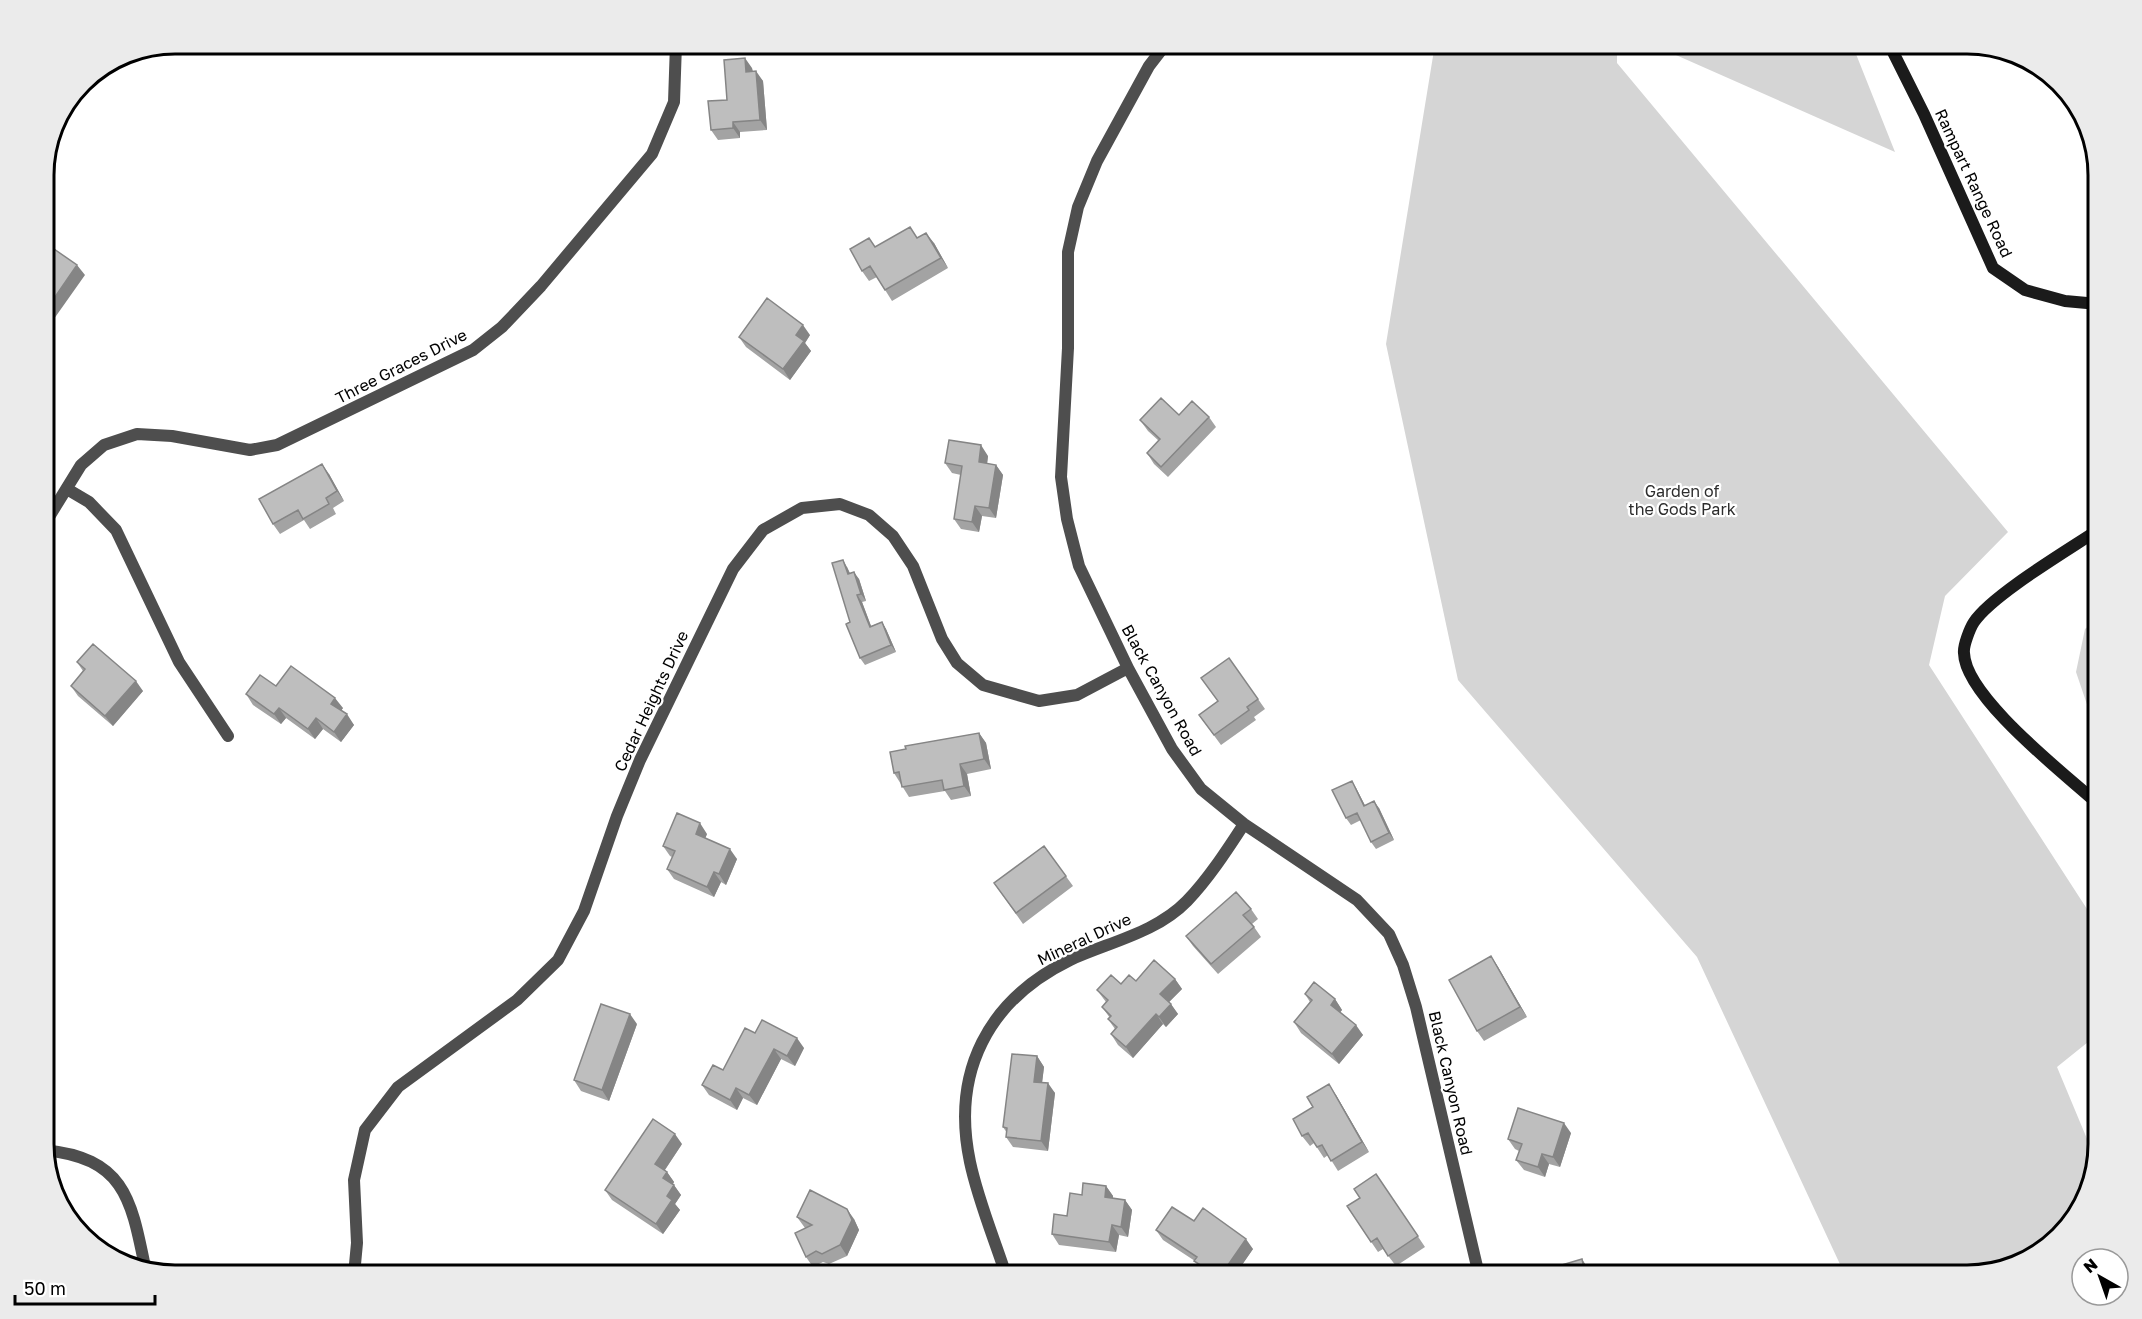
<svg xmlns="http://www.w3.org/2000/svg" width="2142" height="1319" viewBox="0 0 2142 1319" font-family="'Golos Text',sans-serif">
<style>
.green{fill:#d5d5d5}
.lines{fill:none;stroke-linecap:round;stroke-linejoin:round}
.street{stroke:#4e4e4e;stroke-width:12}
.secondary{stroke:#1b1b1b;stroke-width:12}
.wall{fill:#a3a3a3}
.shaded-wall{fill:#858585}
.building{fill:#bebebe;stroke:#858585;stroke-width:1.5}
.labels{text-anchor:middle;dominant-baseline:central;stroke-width:4.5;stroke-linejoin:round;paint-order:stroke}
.street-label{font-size:16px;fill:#000;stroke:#fff}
.park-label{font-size:16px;fill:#2c2c2c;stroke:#fff}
.rim{fill:none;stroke:#000;stroke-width:3}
</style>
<rect width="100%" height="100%" fill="#fff"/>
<path class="green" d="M1435,44h182v19l391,469 -63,64 -16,69 169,261v108l-41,33 38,91 -14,52 -48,48 -66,17h-122l-148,-318 -239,-277 -72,-336z
M1651,44h201l43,108z
M2098,618v119l-22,-65 9,-43z"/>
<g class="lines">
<path class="street" d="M1166,44l-17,22 -52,95 -19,46 -10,45v96l-7,129 6,42 12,47 49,102 44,81 29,40 43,35 113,76 32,34 14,31 13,42 63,268
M67,489l22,13 27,28 63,132 49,74
M44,525l37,-60 23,-20 33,-11 35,2 78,14 27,-5 196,-95 29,-23 39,-41 111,-132 22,-52 2,-58
M44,1150c80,8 87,48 101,117
M354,1275l3,-32 -3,-63 11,-50 33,-43 119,-87 41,-40 26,-49 33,-95 23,-56 93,-191 30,-39 39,-22 38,-4 29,11 24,21 20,30 29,73 15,24 26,22 56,16 38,-6 51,-27
M1006,1275c-12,-37 -28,-75 -36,-113 -19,-90 18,-162 100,-202 39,-18 86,-27 117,-59 22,-23 40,-51 57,-77"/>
<path class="secondary" d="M1889,44l35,70 69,154 32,22 40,11 33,3
M2098,530c-30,20 -106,65 -124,92 -4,6 -11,24 -10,31 1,44 101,121 134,151"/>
</g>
<path class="wall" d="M752,68l1,3 10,10 4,49 -27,2v6l-22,2 -7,-10 16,-30z
M918,238l16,5 14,25 -56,33 -15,-24 -8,4 -7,-10 14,-24z
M810,335l-5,8 6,8 -21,29 -44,-33 -7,-10z
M1209,417l7,10 -48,50 -14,-13 -7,-11 12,-12 -11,-10 -8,-11z
M988,456l-1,8 9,1 7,10 -7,43 -14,-2 -3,16 -18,-3 -7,-10 7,-44 -9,-2 -7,-10z
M329,474l15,27 -11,7 3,6 -26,15 -6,-9 -24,14 -7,-10z
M847,567l3,6 9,6 7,22 -4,1 9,24 11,-4 4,7 10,23 -31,13 -5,-7 -10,-36z
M77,662l66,29 -30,35 -35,-30 -7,-10 12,-15z
M276,686l67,22 -2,2 13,15 -13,17 -18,-13 -8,10 -29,-21 -5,6 -28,-19 -7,-11z
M1258,699l7,10 -11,8 2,3 -35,25 -22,-30z
M979,733l7,10 5,26 -24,5 4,22 -20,4 -6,-9 -36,6 -15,-24 12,-24z
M1352,781l4,7 9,18 14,2 15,32 -18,9 -5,-7 -10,-22 -10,5 -5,-7z
M707,834l-2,4 32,21 -11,26 -5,-3 -7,15 -40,-18 -7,-10 5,-12 -2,-1 -7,-10z
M1044,846l29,40 -50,38 -29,-41z
M1251,909l7,10 -6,5 9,13 -43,37 -25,-28 -7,-10z
M1491,956l7,11 29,50 -43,24 -7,-10z
M1175,979l7,10 -13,13 9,12 -12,13 -3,-3 -30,34 -15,-13 -7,-11 4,-5 -7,-10 2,-1 -8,-11 4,-5 -9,-12 39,-9z
M1305,994l30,5 7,11 -2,2 23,23 -24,29 -38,-31 -7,-11 16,-20z
M637,1024l-28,77 -28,-10 -7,-11z
M755,1033l49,15 -9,18 -14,-7 -24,46 -14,-7 -6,12 -28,-15 -7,-10 21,-15z
M1037,1056l7,11 -2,15 13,11 -7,58 -35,-4 -7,-10 1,-4 -4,-6z
M1336,1095l33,57 -31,19 -10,-16 -4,3 -10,-15 -4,3 -8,-10z
M1571,1133l-11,34 -11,-3 -4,13 -21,-7 -8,-10 3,-9 -4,-2 -7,-10z
M682,1144l-17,26 2,2 7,10 -1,2 8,11 -6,9 5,6 -17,24 -51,-34 -7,-10z
M1376,1174l49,73 -29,19 -13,-17 -5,3 -31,-46 13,-8z
M1106,1186l7,10v2l12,2 7,10 -4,27 -9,-2 -3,17 -57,-7 -7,-11 15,-18 15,-21z
M797,1217l57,2 5,11 -12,26 -18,8 -6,-2 -10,5 -7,-10 -1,-29z
M1194,1221l59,28 -18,26h-27l-6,-4 -7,-10 -32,-21 -7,-10z"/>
<path class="shaded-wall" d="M569,44h9l-5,5z
M745,58l7,10 1,14 -7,-10z
M756,71l7,10 4,49 -7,-10z
M733,122l7,10v6l-7,-10z
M926,233l8,10 14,25 -7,-10z
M77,265l8,10 -41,58v-20z
M803,325l7,10 -5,8 6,8 -21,29 -7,-11 13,-34z
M981,445l7,11 -2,16 -7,-10z
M322,464l7,10 15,27 -7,-10z
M996,465l7,10 -7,43 -7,-10z
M975,506l7,10 -3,16 -7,-10z
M843,560l4,7 6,14 -5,-7z
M854,572l5,7 7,22 -5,-7z
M857,595l5,7 12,32 -4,-7z
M882,622l4,7 10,23 -5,-7z
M136,681l7,10 -30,35 -8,-10z
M335,698l8,10 -4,6 -8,-10z
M279,708l7,10 -5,6 -7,-10z
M347,714l7,11 -13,17 -7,-10z
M316,718l7,11 -8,10 -7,-10z
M979,733l7,10 5,26 -7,-10z
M960,764l7,10 4,22 -7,-10z
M1352,781l4,7 13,25 -5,-7z
M1374,801l5,7 15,32 -5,-7z
M700,823l7,11 -4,10 -7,-10z
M730,849l7,10 -11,26 -7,-11z
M714,872l7,10 -7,15 -7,-10z
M1491,956l7,11 29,50 -7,-10z
M1175,979l7,10 -15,15 -7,-10z
M1335,999l7,11 -4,5 -7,-10z
M1171,1004l7,10 -12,13 -7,-10z
M630,1014l7,10 -28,77 -7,-11z
M1156,1014l7,10 -30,34 -7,-11z
M1356,1025l7,10 -24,29 -7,-10z
M797,1038l7,10 -9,18 -8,-10z
M774,1049l7,10 -24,46 -8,-10z
M1037,1056l7,11 -3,25 -7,-10z
M1048,1083l7,10 -7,58 -7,-10z
M1329,1084l7,11 33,57 -7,-10z
M736,1088l7,10 -6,12 -7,-10z
M1564,1123l7,10 -11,34 -7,-10z
M675,1134l7,10 -20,30 -7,-10z
M1542,1154l7,10 -4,13 -7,-10z
M667,1172l7,10 -4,6 -7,-10z
M674,1185l7,10 -6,9 5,6 -17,24 -7,-10 11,-28z
M1106,1186l7,10 -1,11 -7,-10z
M1125,1200l7,10 -4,27 -7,-10z
M847,1209l7,10 5,11 -12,26 -7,-11z
M1112,1225l7,10 -3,17 -7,-10z
M1246,1239l7,10 -18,26h-14z
M1582,1259l7,11 -5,-1z
M1595,1266l7,9h-4z"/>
<path class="building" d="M745,58l1,14 10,-1 4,49 -27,2v6l-22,2 -3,-29 19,-1 -3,-40z
M910,227l7,11 9,-5 15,25 -56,32 -15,-24 -8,5 -12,-22 19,-11 6,9z
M44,242l33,23 -33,48z
M767,298l36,27 -7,10 8,6 -21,28 -44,-32z
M1161,398l18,17 13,-14 17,16 -48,50 -14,-14 13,-14 -20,-19z
M949,440l32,5 -2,17 17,3 -7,43 -14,-2 -3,16 -18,-3 8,-53 -17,-3z
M322,464l15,27 -11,7 3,6 -26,15 -5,-9 -25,14 -14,-25z
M843,560l5,14 6,-2 7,22 -4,1 13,32 12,-5 9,23 -31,13 -14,-34 4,-2 -18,-59z
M93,644l43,37 -31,35 -34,-30 14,-17 -8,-7z
M1229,658l29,41 -11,8 2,3 -35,25 -15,-20 19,-14 -17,-23z
M291,666l44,32 -4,6 16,10 -13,18 -18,-14 -8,11 -29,-21 -5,6 -28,-20 14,-19 16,11z
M979,733l5,26 -24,5 4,22 -20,4 -2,-10 -40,7 -3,-15 -5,1 -4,-21 16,-3 -1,-3z
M1352,781l12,25 10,-5 15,32 -18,9 -14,-29 -11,5 -14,-28z
M677,813l23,10 -4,11 34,15 -11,25 -5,-2 -7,15 -40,-18 8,-18 -12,-5z
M1044,846l22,30 -50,37 -22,-30z
M1236,892l15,17 -8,6 11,12 -43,37 -25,-28z
M1491,956l29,51 -43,24 -28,-51z
M1154,960l21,19 -15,15 11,10 -12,13 -3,-3 -30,33 -15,-13 6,-7 -9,-8 3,-3 -9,-9 6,-7 -11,-10 14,-15 10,9 8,-9 7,6z
M1314,982l21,17 -4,6 25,20 -24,29 -38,-32 18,-22 -7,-6z
M601,1004l29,10 -28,76 -28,-10z
M762,1020l35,18 -10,18 -13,-7 -25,46 -13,-7 -6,12 -28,-15 11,-20 10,5 22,-42 10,5z
M1012,1054l25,2 -3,26 14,1 -7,58 -35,-4 1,-9 -4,-1z
M1329,1084l33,58 -31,19 -9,-16 -5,2 -9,-14 -6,3 -9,-17 20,-12 -6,-10z
M1518,1108l46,15 -11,34 -11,-3 -4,13 -22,-7 6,-16 -14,-5z
M653,1119l22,15 -20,30 12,8 -4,6 11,7 -7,11 5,4 -16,24 -51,-34z
M1376,1174l42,62 -30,20 -11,-18 -6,4 -24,-36 13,-8 -6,-9z
M1083,1183l23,3 -1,11 20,3 -4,27 -9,-2 -3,17 -57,-8 2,-20 13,2 3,-23 12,2z
M810,1190l37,19 5,11 -12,25 -18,9 -6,-3 -10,6 -11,-24 17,-8 -15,-8z
M1172,1207l22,14 9,-13 43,31 -25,36h-5l-22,-14 3,-4 -41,-27z
M1582,1259l2,10 11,-3 3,9h-40l-3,-8z"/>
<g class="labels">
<g class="street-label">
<text transform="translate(1974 183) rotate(65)">Rampart Range Road</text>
<text transform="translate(401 366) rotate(-27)">Three Graces Drive</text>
<text transform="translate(1162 690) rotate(61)">Black Canyon Road</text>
<text transform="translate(651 701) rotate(-65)">Cedar Heights Drive</text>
<text transform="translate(1084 939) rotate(-25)">Mineral Drive</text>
<text transform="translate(1451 1083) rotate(77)">Black Canyon Road</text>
</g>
<g class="park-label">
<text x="1682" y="491">Garden of<tspan x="1682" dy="18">the Gods Park</tspan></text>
</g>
</g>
<path d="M0 0H2142V1319H0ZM175 54H1967A121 121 0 0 1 2088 175V1144A121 121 0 0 1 1967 1265H175A121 121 0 0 1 54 1144V175A121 121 0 0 1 175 54Z" fill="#ebebeb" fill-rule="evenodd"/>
<path class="rim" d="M175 54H1967A121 121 0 0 1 2088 175V1144A121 121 0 0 1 1967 1265H175A121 121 0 0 1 54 1144V175A121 121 0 0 1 175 54Z"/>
<g transform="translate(2100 1277) rotate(320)"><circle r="28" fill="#ffffff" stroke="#999999" stroke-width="1.5"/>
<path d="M0-4.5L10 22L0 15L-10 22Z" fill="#000000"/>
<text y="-9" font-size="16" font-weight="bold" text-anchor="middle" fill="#000000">N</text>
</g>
<path d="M15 1295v9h140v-9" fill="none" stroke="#000000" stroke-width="3"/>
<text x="24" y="1295" font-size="18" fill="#000000" stroke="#ffffff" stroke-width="4.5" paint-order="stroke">50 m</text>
</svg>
